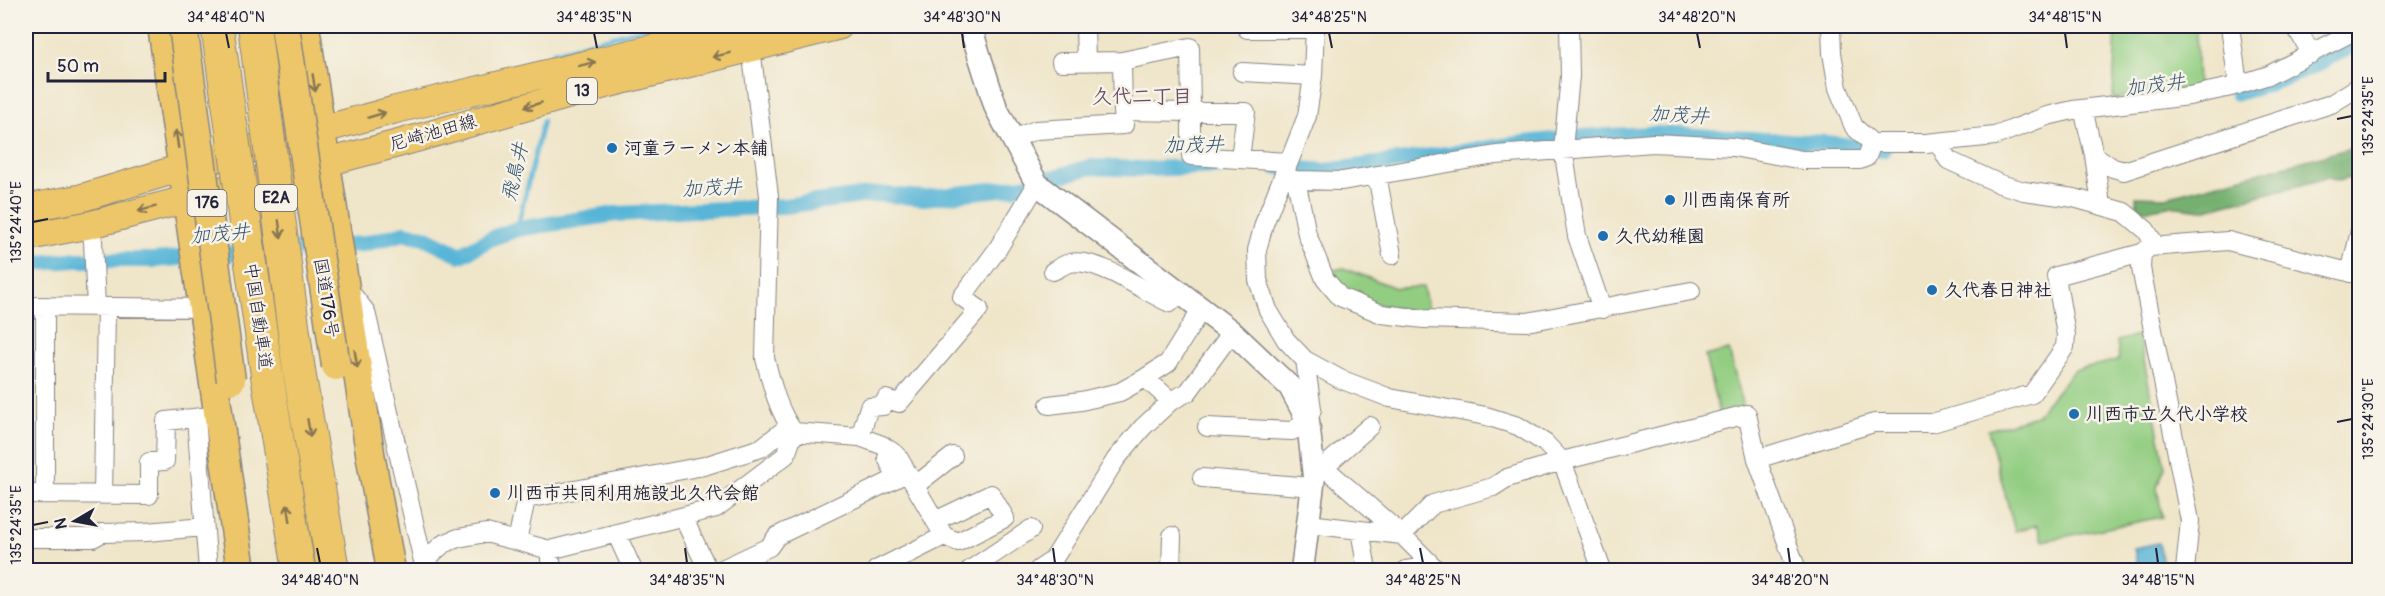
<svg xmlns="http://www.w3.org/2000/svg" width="2385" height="596" viewBox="0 0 2385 596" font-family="Pangolin,'Klee One',sans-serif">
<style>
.green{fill:#92cd81;stroke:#5a785e;stroke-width:1.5}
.forest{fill:#75b06f;stroke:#4c6955;stroke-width:1.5}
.water{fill:#59b5d7;stroke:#3e6c89;stroke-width:1.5}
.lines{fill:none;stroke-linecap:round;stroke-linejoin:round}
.stream{stroke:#59b5d7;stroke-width:4.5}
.canal{stroke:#59b5d7;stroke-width:16}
.minor-casing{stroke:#888482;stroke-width:20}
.tertiary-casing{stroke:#888482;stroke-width:25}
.primary-casing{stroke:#888482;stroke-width:29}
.trunk-casing{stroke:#888482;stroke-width:31}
.motorway-casing{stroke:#888482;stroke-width:34}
.minor{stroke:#fff;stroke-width:18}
.tertiary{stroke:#fff;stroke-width:22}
.primary{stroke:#ecc669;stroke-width:27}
.trunk{stroke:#ecc669;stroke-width:28}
.motorway{stroke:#ecc669;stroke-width:32}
.trunk-bridge-casing{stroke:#888482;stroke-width:31;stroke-linecap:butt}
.motorway-bridge-casing{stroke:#888482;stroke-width:34;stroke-linecap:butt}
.trunk-bridge{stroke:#ecc669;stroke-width:28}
.motorway-bridge{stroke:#ecc669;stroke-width:32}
.oneway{stroke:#877452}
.ticks{fill:none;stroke:#22223b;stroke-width:2}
.poi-dot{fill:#1f6fb2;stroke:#f7f3e8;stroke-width:2}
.labels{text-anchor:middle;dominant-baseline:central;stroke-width:5;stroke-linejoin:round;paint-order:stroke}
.shield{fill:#f7f3e8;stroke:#62616f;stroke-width:1.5}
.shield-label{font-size:16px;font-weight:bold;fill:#22223b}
.street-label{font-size:18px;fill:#22223b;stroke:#f7f3e8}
.poi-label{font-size:18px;font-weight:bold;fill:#22223b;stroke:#f7f3e8;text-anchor:start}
.water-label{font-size:20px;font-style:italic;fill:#355572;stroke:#f7f3e8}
.neighbourhood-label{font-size:20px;font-weight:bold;fill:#694d6a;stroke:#f7f3e8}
.neatline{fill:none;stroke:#22223b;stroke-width:2}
.ticks-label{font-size:15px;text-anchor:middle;fill:#22223b}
</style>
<rect width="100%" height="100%" fill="#f7f3e8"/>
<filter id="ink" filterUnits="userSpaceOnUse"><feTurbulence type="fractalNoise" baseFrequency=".0167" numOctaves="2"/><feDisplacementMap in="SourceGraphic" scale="12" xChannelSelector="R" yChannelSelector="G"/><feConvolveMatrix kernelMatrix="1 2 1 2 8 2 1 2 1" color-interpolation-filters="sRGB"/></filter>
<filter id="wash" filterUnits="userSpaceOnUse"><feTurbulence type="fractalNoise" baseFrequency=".008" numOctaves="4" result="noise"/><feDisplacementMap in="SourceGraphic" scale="24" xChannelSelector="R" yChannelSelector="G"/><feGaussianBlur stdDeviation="1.35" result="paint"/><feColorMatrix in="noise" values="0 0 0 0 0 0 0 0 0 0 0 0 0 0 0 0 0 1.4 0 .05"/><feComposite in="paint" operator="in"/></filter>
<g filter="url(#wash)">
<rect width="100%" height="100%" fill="#efe5c9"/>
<path class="green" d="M2116,26h80l2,63 -85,10z
M1343,268l53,20 27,-1 6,27 -74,-13 -25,-30z
M2139,335l26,133 -8,19 5,30 -119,24 -6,-16 -22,6 -27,-101 48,-14 38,-46 45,-10 -2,-19z
M1729,350l15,62 -24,6 -15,-62z"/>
<path class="forest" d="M2359,146v29l-20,6 -11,-3 -125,32 -35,-4 -23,4 -8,-5 -1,-9 30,1z"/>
<path class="water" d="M2159,543l5,27h-26l-4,-22z"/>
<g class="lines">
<path class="stream" d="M553,52l100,-26
M517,229l26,-108"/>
<path class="canal" d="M2237,93c43,-11 86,-29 123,-54
M1276,167l51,4 198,-28 55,-6 76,-3 170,9 57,7
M26,264l49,-4h78l210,-16 42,-11 19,4 37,18 31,-17 25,-9 99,-15 168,-8 93,-12 47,4 100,-12 66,-19 54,2 82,-3"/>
</g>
</g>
<g filter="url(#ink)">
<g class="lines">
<g class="minor-casing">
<path id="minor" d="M1085,26l1,35
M1569,26l1,50 -7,73 14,87 25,73
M1831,26l1,27 6,35 16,39 18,16
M2230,26l8,59
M2295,26l17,28
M1247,29h68
M752,39l-1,9 18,148 -4,162c6,24 13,54 29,74l66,5 22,8 15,10 47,81 -68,34
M1061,62l61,-1
M1242,72l71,4
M2083,109l11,46 7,50
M1012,139l24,-9 88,-5 -1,-14 68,1 -1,-65 -68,14 1,50
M1938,142l10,18 52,24 24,7 50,7 50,14 22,18 10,16
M2094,155l19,13 11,3 207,-67 29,-18
M1240,158l6,-46h-55v44l98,6 -6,14 13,4 46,1 154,-26 157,-12 80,4 69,13h58l7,-3 5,-14h54l69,-7 52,-20 26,-6 116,-14 42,-9 38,-12 91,-47
M1289,162l18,-46 6,-40 2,-50
M1377,175l15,80
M1296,180l11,54 18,45 15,18 42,17 42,5 103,3 164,-31
M89,225l4,16 3,66
M2142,253l-1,15 49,253 -5,49
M1053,271c5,-2 11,-7 17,-8 28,-6 74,29 100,40l9,-9
M2350,273l10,-42
M348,289l18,23 59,258
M26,306l178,2
M45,306v188
M1305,360l35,19 50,19 96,18 32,10 27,17 17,18 40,109
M1145,378l23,-15 34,-55
M1049,405l32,-4 39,-9 25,-14 26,23
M196,418l12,152
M1207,427l85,4 16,-10 4,-12 -7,-49 -19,-20 -18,-30 -10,-30 -1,-30 7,-26 19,-48
M860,437l9,-30 14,-1 3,-7 13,4 80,-94 -17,-12 35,-47 40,-66
M1757,459l117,-36h58l100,-29 33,-47 1,-12 -10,-59 86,-23 8,-6 78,-6 132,34
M1324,467l46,-41
M1314,477l10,-10 78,68 31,-31 60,-17 14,-9 55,-17 185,-47 10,45 40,111
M1202,478l111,9
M915,484l6,-3 32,-25
M26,494l123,1v-33l16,-1 1,-40 54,-6
M103,495l3,-187
M683,517l25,53
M935,521l56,-27 14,24 -47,24 -14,-6
M1309,524l93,11 35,35
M1360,530l7,40
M616,533l17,37
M26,538h67l9,-5 44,-1 58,-5
M517,541l9,-42 178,-33 57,-18 28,-22
M550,550v10l4,10
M423,562l20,-18 15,-6 28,-5 64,17 166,-42 70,-53 8,-23
M720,570l49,-23 8,-11 120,-58 -10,-20
M970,570l61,-41
M1038,570l15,-10 63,-101 27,-32 28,-26 17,-9 44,-60
M1171,570l1,-34
M1406,570l27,-4"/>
</g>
<g class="tertiary-casing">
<path id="tertiary" d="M970,26l26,82 41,76 195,148 58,55 18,34 6,56 -12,93"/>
</g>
<g class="primary-casing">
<path id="primary" d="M26,208l55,-10 100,-30 213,-58 352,-84
M26,237l63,-12 311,-82 200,-57 239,-60"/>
</g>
<g class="trunk-casing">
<path id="trunk" d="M162,26l79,544
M305,26l66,433 20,111"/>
</g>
<g class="motorway-casing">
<path id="motorway" d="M299,371l34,199
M267,375l32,195"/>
</g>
<use href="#minor" class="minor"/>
<use href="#tertiary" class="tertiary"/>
<use href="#primary" class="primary"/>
<use href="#trunk" class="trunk"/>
<use href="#motorway" class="motorway"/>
<g class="trunk-bridge-casing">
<path id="trunk-bridge" d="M183,26l48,354
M285,26l51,340"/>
</g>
<g class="motorway-bridge-casing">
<path id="motorway-bridge" d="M217,26l50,349
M254,26l45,345"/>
</g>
<use href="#trunk-bridge" class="trunk-bridge"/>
<use href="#motorway-bridge" class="motorway-bridge"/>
</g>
<defs><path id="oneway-shaft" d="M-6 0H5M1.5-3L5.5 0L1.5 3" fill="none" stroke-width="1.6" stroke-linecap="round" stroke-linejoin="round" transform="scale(1.5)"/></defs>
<g class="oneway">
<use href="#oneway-shaft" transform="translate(721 55) rotate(166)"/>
<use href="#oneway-shaft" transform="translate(587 64) rotate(-14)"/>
<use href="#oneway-shaft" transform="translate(314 83) rotate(81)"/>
<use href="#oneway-shaft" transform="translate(533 105) rotate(164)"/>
<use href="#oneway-shaft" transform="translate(377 115) rotate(-16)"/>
<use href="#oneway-shaft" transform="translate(177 139) rotate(-98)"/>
<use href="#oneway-shaft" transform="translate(147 209) rotate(165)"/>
<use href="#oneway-shaft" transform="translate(280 229) rotate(82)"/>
<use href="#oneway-shaft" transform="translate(356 359) rotate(81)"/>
<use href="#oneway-shaft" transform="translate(309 428) rotate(80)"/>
<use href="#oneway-shaft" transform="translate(289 513) rotate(-99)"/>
</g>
</g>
<path class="ticks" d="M226,33l3,15M594,33l3,15M962,33l2,15M1329,33l3,15M1697,33l3,15M2065,33l2,15M2337,119l15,-3M33,222l15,-3M2337,422l15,-3M33,525l15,-3M317,548l3,15M685,548l2,15M1053,548l2,15M1420,548l3,15M1788,548l2,15M2156,548l2,15"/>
<g class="poi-dot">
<circle cx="612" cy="148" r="6"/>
<circle cx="1670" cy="200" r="6"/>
<circle cx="1603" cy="236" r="6"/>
<circle cx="1932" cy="290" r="6"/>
<circle cx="2074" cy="414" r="6"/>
<circle cx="495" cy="493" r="6"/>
</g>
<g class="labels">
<g class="shield">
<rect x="567" y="78" width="30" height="26" rx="4.5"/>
<rect x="255" y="185" width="42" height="26" rx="4.5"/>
<rect x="187.5" y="190" width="39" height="26" rx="4.5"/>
</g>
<g class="shield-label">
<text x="582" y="91">13</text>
<text x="276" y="198">E2A</text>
<text x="207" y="203">176</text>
</g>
<g class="street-label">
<text transform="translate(433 133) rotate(-16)">尼崎池田線</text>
<text transform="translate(326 298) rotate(81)">国道176号</text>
<text transform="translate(258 316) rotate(82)">中国自動車道</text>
</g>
<g class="poi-label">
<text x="624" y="148">河童ラーメン本舗</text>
<text x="1682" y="200">川西南保育所</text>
<text x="1615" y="236">久代幼稚園</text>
<text x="1944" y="290">久代春日神社</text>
<text x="2086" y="414">川西市立久代小学校</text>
<text x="507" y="493">川西市共同利用施設北久代会館</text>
</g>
<g class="water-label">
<text transform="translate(2155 85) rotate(-7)">加茂井</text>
<text transform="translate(1679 115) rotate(3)">加茂井</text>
<text transform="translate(1194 145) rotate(-1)">加茂井</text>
<text transform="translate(515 172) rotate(-77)">飛鳥井</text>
<text transform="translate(712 188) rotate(-3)">加茂井</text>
<text transform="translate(220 234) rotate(-5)">加茂井</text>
</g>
<g class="neighbourhood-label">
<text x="1142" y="96">久代二丁目</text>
</g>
</g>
<rect width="2385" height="596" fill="none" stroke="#f7f3e8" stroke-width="66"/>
<g transform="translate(75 521) rotate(260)" stroke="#f7f3e8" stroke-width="4.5" paint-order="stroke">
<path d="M0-4.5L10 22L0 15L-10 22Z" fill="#22223b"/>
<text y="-9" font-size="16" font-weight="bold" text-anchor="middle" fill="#22223b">N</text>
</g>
<path d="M48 72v9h117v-9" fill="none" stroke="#22223b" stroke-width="3"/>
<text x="57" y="72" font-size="18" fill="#22223b" stroke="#f7f3e8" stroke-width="4.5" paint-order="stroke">50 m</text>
<rect x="33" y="33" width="2319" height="530" class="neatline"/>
<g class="ticks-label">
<text x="226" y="22">34°48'40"N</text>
<text x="594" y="22">34°48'35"N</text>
<text x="962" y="22">34°48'30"N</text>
<text x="1329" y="22">34°48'25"N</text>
<text x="1697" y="22">34°48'20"N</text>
<text x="2065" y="22">34°48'15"N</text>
<text transform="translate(2368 116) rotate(-90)" y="5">135°24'35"E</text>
<text transform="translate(16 222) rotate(-90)" y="5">135°24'40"E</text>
<text transform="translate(2368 419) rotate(-90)" y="5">135°24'30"E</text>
<text transform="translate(16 525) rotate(-90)" y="5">135°24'35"E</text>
<text x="320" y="585">34°48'40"N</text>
<text x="687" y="585">34°48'35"N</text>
<text x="1055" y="585">34°48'30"N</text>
<text x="1423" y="585">34°48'25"N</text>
<text x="1790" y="585">34°48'20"N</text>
<text x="2158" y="585">34°48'15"N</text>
</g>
</svg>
